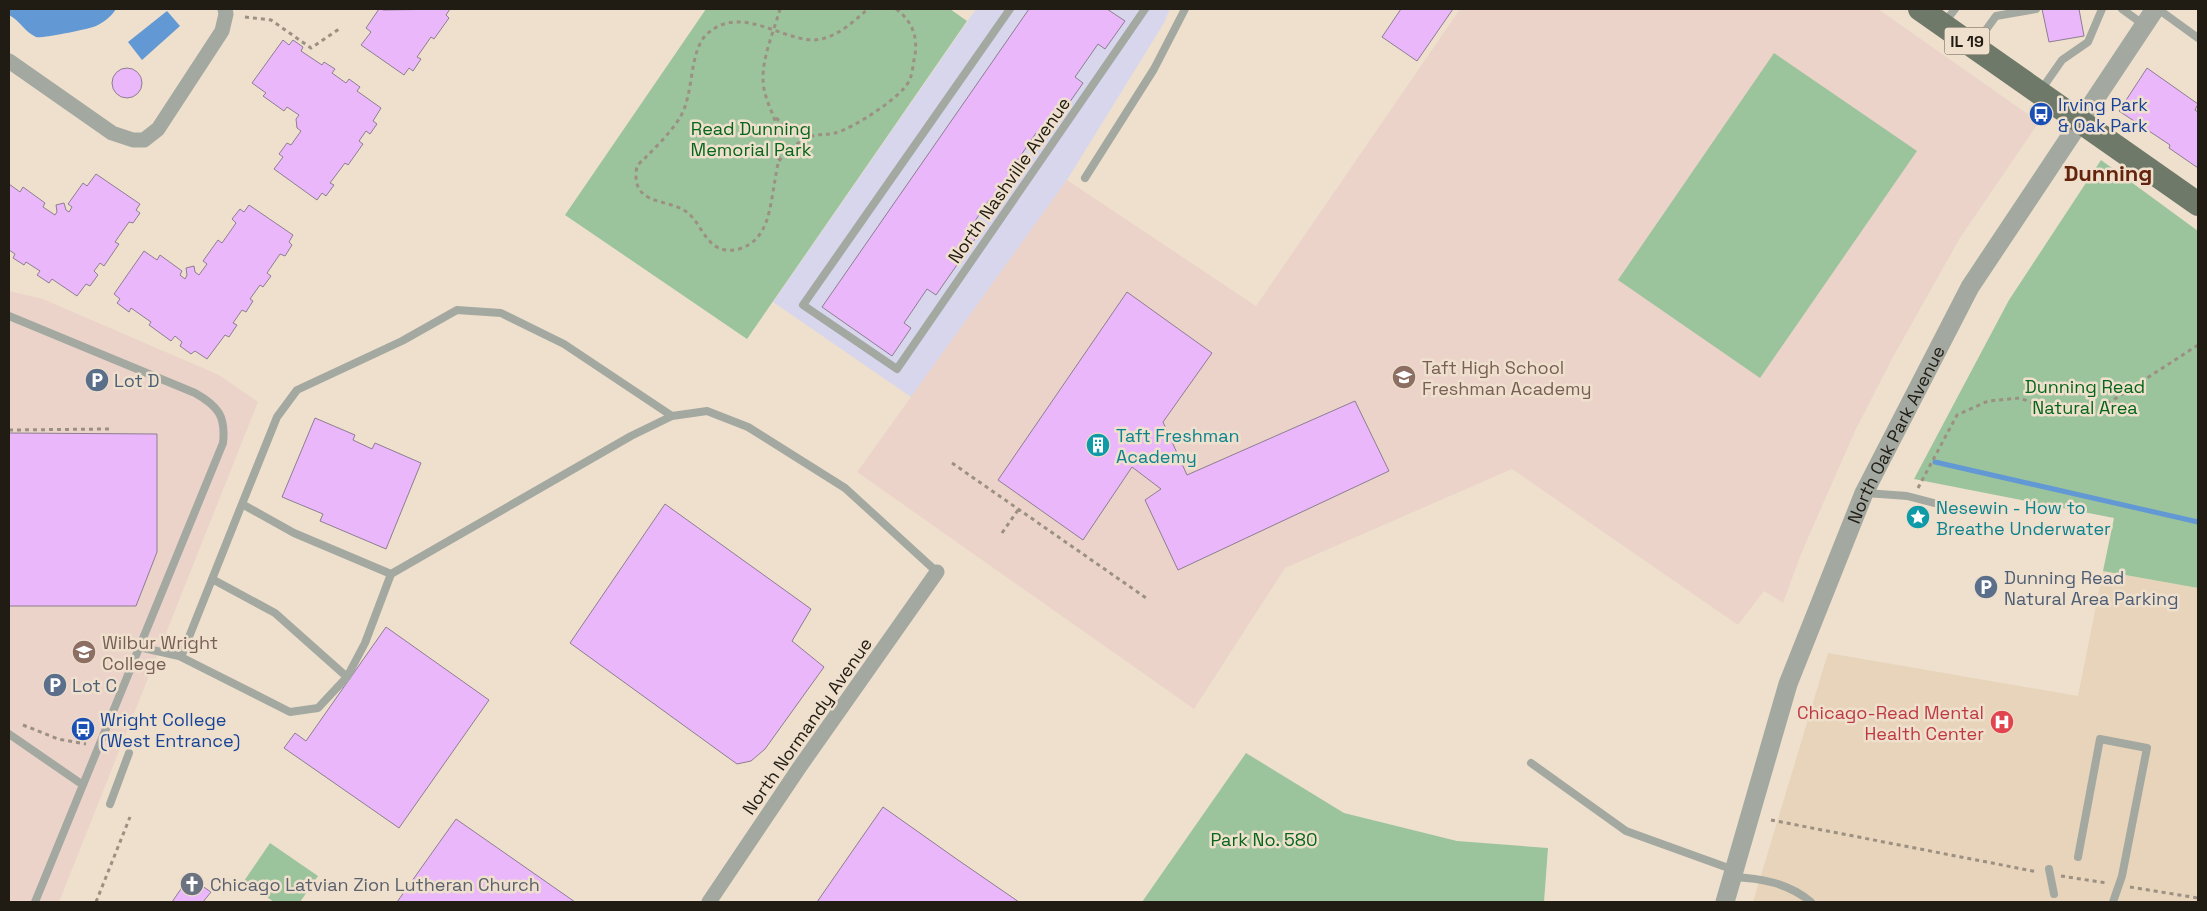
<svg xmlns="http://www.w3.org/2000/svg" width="2207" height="911" viewBox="0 0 2207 911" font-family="'Space Grotesk',sans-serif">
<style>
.commercial{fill:#d8d6ec}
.built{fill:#e7d4ba}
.education{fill:#ebd3ca}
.green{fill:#9bc49c}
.water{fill:#6298d4}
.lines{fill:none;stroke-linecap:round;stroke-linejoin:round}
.stream{stroke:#6298d4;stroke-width:5}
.building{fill:#eab7fb;stroke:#8c7e90}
.path{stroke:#9b9082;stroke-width:3;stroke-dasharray:4 4;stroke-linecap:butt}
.service{stroke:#a3a9a0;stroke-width:8}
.minor{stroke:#a3a9a0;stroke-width:15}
.tertiary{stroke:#a3a9a0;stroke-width:19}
.primary{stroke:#6f7969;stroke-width:24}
.labels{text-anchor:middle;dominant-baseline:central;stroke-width:5;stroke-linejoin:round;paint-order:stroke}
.shield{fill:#efe0cd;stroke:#5e564b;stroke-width:1}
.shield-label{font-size:16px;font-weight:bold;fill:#201b13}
.transit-label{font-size:18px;fill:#164399;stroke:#efe0cd;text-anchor:start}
.park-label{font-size:18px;fill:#05661a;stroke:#efe0cd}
.street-label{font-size:18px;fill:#201b13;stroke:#efe0cd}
.education-label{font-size:18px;fill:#785e54;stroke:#efe0cd;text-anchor:start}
.service-label{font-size:18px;fill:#4e5e75;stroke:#efe0cd;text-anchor:start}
.culture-label{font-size:18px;fill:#0d838f;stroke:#efe0cd;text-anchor:start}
.health-label{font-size:18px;fill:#be3a42;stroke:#efe0cd;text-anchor:end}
.worship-label{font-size:18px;fill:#5b616d;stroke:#efe0cd;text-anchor:start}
.district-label{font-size:22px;font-weight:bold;fill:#64230c;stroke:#efe0cd}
</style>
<rect width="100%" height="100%" fill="#efe0cd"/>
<path class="commercial" d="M976,9h194l-6,14 -97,157 -156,217 -138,-95z"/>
<path class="built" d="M2103,571l95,17v314h-445l75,-249 250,43z"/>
<path class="education" d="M1460,9h418l161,113 -79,116 -67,119 -38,74 -54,123 -18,49 -19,-12 -26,34 -226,-156 -227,99 -91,141 -337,-237 210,-292 189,126z
M9,291l34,8 176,76 39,27 -199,500h-50z"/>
<path class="green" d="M706,9h244l17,12 -220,318 -182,-124z
M1774,53l143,98 -157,227 -142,-98z
M2101,160l97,71v357l-95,-17 11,-53 -200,-39 95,-179z
M1246,753l98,60 113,28 91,7 -4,54h-402z
M270,843l48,33 -18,26h-26l-30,-21z"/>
<path class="water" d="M9,9h107c-5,8 -12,13 -20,17 -6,3 -57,13 -60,11 -11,-5 -17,-17 -27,-22z
M167,11l13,15 -38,34 -14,-18z"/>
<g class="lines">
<path class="stream" d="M1935,462l263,60"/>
</g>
<path class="building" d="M379,9l5,1 66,-1 -4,6 3,3 -15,21 -3,-2 -14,20 4,2 -8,12 -4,-3 -5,7 -43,-30 10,-13 -5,-4z
M1029,9h78l18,12 -20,28 -7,-5 -23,33 8,6 -39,56 -8,-6 -23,34 8,5 -24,34 -8,-6 -22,33 8,6 -39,56 -9,-6 -23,34 7,5 -19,28 -70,-49z
M1401,9h52l-36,52 -35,-24z
M2042,9h37l5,27 -35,6z
M283,40l6,5 4,-5 10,7 -2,4 21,14 2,-3 11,7 -3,4 14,10 3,-4 11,8 -3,4 24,17 -8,13 4,3 -7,10 -4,-3 -7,10 4,3 -15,21 -3,-2 -15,20 4,2 -8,11 -4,-3 -5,7 -43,-31 9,-12 -4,-3 8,-11 4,2 10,-14 -4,-3 -1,-9 3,-4 -12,-8 -3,4 -21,-15 3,-3 -14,-10z
M2147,68l51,36 -3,6 3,2v56l-29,-20 1,-3 -51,-34z
M112 83a15 15 0 1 1 30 0a15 15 0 1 1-30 0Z
M96,174l44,30 -4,6 4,3 -7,10 -4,-1 -14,20 4,2 -15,22 -4,-3 -6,8 4,4 -8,11 -4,-2 -9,12 -25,-17 -3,4 -12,-8 3,-4 -14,-9 -2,3 -11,-7 2,-4 -6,-4v-66l11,8 3,-5 22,16 -2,4 12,8 2,-3 -1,-7 8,-2 2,7 3,2 3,-5 -4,-3 15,-21 4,3z
M249,205l44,30 -4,7 3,3 -7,11 -5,-2 -13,19 4,3 -8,11 -3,-2 -10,14 3,2 -7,11 -4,-2 -9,13 4,2 -8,12 -4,-2 -18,24 -12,-8 -4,3 -11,-8 2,-4 -7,-6 -4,5 -22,-16 2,-3 -20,-14 -2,4 -12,-9 3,-4 -6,-5 30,-43 13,9 3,-5 22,16 -2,4 5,4 2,-4 -1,-7 8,-2 1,6 4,3 8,-11 -4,-3 15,-21 4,3 14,-20 -4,-4 8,-10 4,3z
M1127,292l85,61 -49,69 24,53 168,-74 34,70 -211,99 -33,-70 16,-11 -29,-22 -49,73 -85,-60z
M315,418l40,17 -2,5 19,9 3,-6 46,20 -35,86 -66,-28 3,-7 -41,-17z
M9,433l148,1v118l-21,54h-127z
M665,504l146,105 -19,32 32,26 -59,82 -14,12 -14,3 -167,-121z
M386,627l103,73 -90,128 -115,-80 11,-15 11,8z
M883,807l75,53 61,42h-202z
M456,819l119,83h-178z
M189,877l22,15 -8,10h-31z"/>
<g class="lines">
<path class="path" d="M780,9c-6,22 -17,46 -17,69 0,23 14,39 17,61 1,13 -3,28 -5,41 -5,27 -6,60 -36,69 -8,2 -15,2 -22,-2 -12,-6 -18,-25 -29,-34 -16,-14 -50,-7 -52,-35 0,-2 0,-9 1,-11 1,-3 5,-6 7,-8 12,-12 26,-26 35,-40 16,-24 9,-67 28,-85 37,-34 84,16 118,4 17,-5 30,-18 43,-29
M245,17l26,3 40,28 28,-19
M776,118l10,8 24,10
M779,161c8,-9 21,-22 33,-25 8,-2 15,-1 23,-3 17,-4 67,-36 74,-52 4,-8 4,-18 6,-26 3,-20 -4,-35 -19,-46
M9,430l100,-1
M952,463l197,137
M1918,488l39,-73 31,-14 32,-3 38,15 31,-4 21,-7 88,-57
M1002,533l16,-23
M23,725l35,14 28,5
M1771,820l267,52
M2061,876l46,7
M2130,887l68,11
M96,902l34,-85"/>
<path class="service" d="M1010,9l-207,296 94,64 248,-360
M2122,9l22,16
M2158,9l40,29
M1944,23l11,-14
M1975,45l21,-29 40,-7
M2041,90l21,-30 26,-18 14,-33
M1085,178l69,-109 31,-60
M9,316l186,77c23,13 31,23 28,50l-188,459
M1866,493l41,3 27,7
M242,504l35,-87 20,-27 105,-49 55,-31 44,3 63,31 108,72
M212,579l63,34 72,64
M139,647l40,9 111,56 28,-4 29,-31 18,-34 26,-69
M181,657l61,-153 52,29 97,41 240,-138 41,-20 35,-5 41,16 97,61 92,84
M9,734l74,51
M1531,763l95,68 108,39
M110,804l19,-51
M2078,857l22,-118 47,9 -25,128 -9,26
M2049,869l5,25
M1732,877c29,1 56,6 79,25"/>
<path class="minor" d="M9,61l103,72 21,7h11l14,-11 64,-98 4,-17 -1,-5
M709,902l90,-134 138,-196"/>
<path class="tertiary" id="s1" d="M1725,902l63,-218 76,-191 106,-206 185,-278"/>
<path class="primary" d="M1920,9l278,195"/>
</g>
<defs>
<g id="bus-disc" transform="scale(1.25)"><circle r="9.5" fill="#1a4fb4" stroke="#efe0cd"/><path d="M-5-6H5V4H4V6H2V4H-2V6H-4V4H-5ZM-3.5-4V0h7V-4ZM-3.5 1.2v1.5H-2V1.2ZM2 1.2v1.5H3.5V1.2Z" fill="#fff"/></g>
<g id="school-disc" transform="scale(1.25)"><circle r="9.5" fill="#8d6e63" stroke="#efe0cd"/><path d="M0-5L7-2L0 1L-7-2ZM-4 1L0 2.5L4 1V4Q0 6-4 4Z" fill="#fff"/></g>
<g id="parking-disc" transform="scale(1.25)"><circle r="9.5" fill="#5c6f8a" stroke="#efe0cd"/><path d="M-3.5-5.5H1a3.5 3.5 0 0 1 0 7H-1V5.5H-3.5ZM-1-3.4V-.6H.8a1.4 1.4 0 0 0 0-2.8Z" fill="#fff"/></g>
<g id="building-disc" transform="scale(1.25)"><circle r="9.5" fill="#0f9aa8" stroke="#efe0cd"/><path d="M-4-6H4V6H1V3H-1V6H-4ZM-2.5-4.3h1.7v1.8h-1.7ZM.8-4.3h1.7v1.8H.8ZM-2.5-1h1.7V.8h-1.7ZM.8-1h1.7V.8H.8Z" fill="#fff"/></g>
<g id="sight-disc" transform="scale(1.25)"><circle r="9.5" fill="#0f9aa8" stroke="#efe0cd"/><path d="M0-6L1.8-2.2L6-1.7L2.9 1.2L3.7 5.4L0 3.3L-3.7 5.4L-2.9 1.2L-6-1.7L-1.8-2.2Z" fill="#fff"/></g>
<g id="university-disc" transform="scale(1.25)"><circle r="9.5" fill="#8d6e63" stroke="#efe0cd"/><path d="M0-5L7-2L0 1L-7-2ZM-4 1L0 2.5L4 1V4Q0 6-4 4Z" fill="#fff"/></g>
<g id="hospital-disc" transform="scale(1.25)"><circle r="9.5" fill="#e0444e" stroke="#efe0cd"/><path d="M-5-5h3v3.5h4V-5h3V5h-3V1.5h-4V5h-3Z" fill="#fff"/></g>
<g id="church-disc" transform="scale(1.25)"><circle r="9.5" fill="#6b7280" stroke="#efe0cd"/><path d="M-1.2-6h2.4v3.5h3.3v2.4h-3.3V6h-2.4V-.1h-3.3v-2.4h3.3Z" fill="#fff"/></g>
</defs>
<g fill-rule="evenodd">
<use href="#bus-disc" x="2041" y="114"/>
<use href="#school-disc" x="1404" y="377"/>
<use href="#parking-disc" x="97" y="380"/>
<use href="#building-disc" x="1098" y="445"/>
<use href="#sight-disc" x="1918" y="517"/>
<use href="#parking-disc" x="1986" y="587"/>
<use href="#university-disc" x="84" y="652"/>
<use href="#parking-disc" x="55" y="685"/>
<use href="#hospital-disc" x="2002" y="722"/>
<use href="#bus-disc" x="83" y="729"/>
<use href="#church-disc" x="192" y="884"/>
</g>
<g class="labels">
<rect class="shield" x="1944.5" y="27.5" width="45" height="27" rx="4"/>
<g class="shield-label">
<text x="1967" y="41">IL 19</text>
</g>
<g class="transit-label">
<text x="2058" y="104">Irving Park<tspan x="2058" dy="21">&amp; Oak Park</tspan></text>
<text x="100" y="719">Wright College<tspan x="100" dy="21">(West Entrance)</tspan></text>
</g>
<g class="park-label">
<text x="751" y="128">Read Dunning<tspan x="751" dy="21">Memorial Park</tspan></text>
<text x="2085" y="386">Dunning Read<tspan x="2085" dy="21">Natural Area</tspan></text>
<text x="1264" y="839">Park No. 580</text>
</g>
<g class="street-label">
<text transform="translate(1009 180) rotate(-55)">North Nashville Avenue</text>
<text stroke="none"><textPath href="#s1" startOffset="499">North Oak Park Avenue</textPath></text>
<text transform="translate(807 726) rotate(-55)">North Normandy Avenue</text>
</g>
<g class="education-label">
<text x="1422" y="367">Taft High School<tspan x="1422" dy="21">Freshman Academy</tspan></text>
<text x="102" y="642">Wilbur Wright<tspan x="102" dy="21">College</tspan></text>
</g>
<g class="service-label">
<text x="114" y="380">Lot D</text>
<text x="2004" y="577">Dunning Read<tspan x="2004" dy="21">Natural Area Parking</tspan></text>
<text x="72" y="685">Lot C</text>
</g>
<g class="culture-label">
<text x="1116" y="435">Taft Freshman<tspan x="1116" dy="21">Academy</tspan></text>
<text x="1936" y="507">Nesewin - How to<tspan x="1936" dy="21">Breathe Underwater</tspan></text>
</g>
<g class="health-label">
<text x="1984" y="712">Chicago-Read Mental<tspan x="1984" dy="21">Health Center</tspan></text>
</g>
<g class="worship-label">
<text x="210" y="884">Chicago Latvian Zion Lutheran Church</text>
</g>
<g class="district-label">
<text x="2108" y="173">Dunning</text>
</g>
</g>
<rect width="2207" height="911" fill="none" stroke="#201b13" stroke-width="20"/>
</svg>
